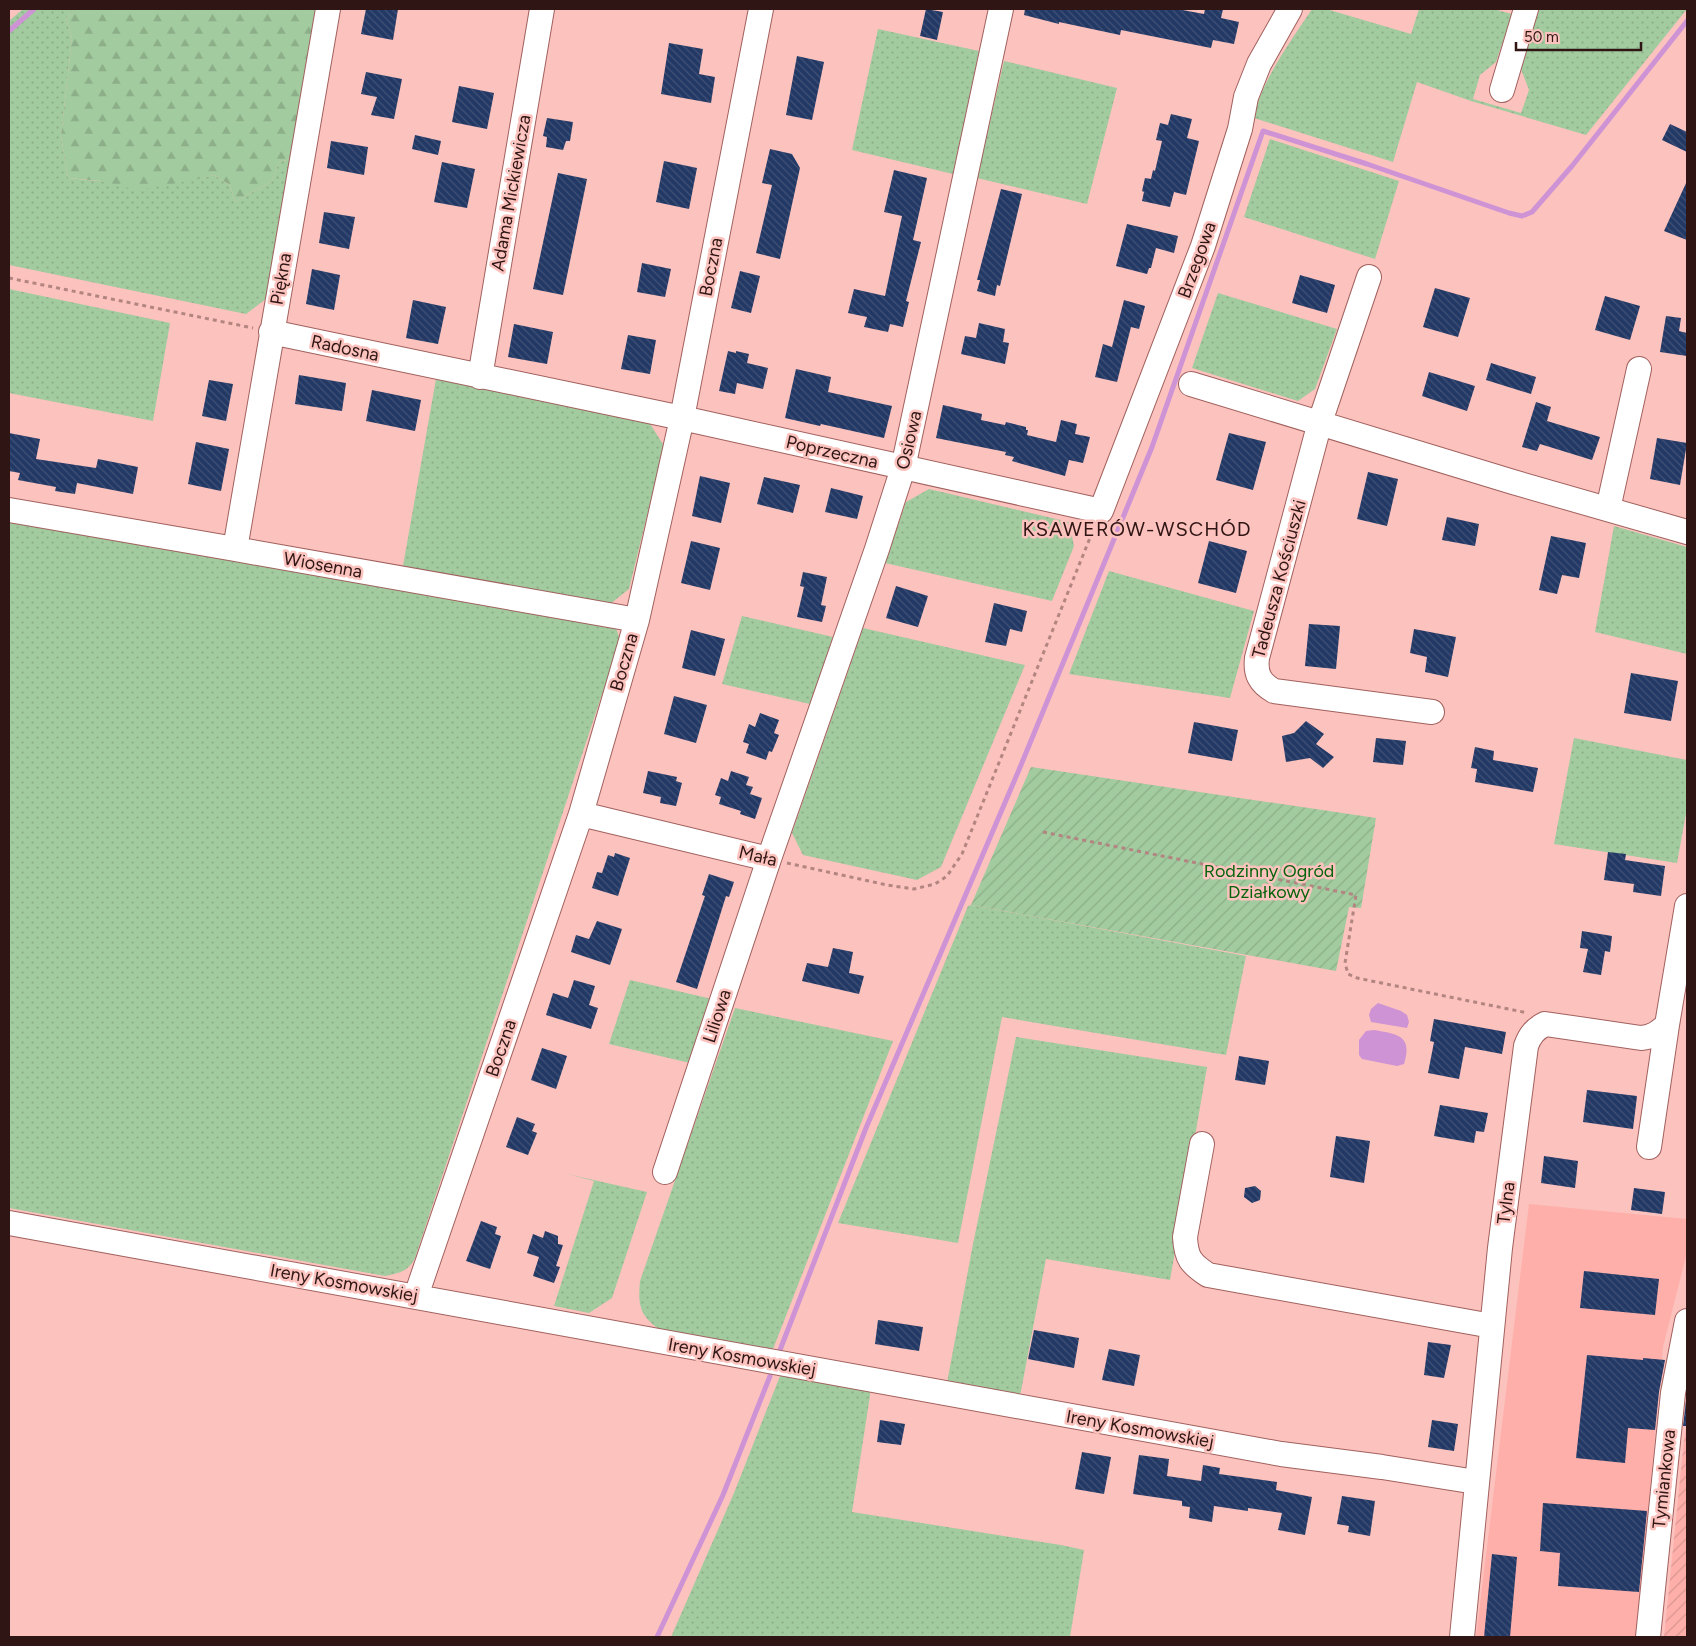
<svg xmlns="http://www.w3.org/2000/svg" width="1696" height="1646" viewBox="0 0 1696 1646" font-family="Figtree,sans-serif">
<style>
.built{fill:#feafaa}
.industrial{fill:url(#industrial-furrows)}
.grass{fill:url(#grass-dots)}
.forest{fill:url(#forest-firs)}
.garden{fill:url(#garden-furrows)}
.water{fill:#ce93d5}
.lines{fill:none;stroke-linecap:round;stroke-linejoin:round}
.stream{stroke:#ce93d5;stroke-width:5}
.building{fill:url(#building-back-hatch)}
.minor-casing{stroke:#a1615e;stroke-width:26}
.path{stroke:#b38581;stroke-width:3;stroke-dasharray:4 4;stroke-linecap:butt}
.minor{stroke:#fff;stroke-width:24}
.labels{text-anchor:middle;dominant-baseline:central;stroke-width:5;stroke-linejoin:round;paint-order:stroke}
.street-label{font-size:18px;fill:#2f1614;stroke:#fcc2be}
.park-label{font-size:18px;fill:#06640c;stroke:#fcc2be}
.quarter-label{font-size:20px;letter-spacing:1px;fill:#2f1614;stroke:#fcc2be}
</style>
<defs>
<pattern id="industrial-furrows" width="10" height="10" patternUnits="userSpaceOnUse" patternTransform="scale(1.25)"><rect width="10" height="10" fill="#feafaa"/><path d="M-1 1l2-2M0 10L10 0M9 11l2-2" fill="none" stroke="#da9691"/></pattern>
<pattern id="grass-dots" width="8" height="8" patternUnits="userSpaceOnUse" patternTransform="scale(1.25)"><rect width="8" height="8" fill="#a2cb9f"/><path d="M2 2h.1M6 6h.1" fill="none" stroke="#8cae88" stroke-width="1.8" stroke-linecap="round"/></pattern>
<pattern id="forest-firs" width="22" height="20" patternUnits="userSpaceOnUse" patternTransform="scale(1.25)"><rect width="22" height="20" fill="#a2cb9f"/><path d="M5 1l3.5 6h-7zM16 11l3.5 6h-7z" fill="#8cae88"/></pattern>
<pattern id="garden-furrows" width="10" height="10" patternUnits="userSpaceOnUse" patternTransform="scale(1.25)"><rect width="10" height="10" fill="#a2cb9f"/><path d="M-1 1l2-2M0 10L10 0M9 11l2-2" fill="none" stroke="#8cae88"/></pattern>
<pattern id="building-back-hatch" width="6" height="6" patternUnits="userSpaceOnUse" patternTransform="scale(1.25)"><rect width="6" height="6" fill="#223865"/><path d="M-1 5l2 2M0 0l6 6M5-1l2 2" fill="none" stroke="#425276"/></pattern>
</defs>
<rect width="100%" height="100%" fill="#fcc2be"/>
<path class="built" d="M1529,1204l158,15 -1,37 -23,91 -26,290h-161z"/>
<path class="industrial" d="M1687,1424v213h-23l20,-197z"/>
<path class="grass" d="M23,9h52l-9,10 6,19 -11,98 7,42c49,5 97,10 146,-3l16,10 5,17 37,-21 7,-19 12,-3 -25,140 -20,15 -237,-49v-244z
M1312,9h14l85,25 8,-25h74l19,5 -16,48 -16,13 -7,24 48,14 8,-23 -8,-21 18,-60h148l-101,126 -115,-34 -54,-19 -24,80 -139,-44c5,-34 39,-80 58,-109z
M878,29l101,22 -26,123 -101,-24z
M1004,61l113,27 -30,116 -110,-26z
M1270,139l129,42 -24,78 -131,-42z
M9,289l161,34 -17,98 -144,-28z
M1218,293l119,36 -22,60 -17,12 -106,-33z
M436,379l213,43 15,24 -35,143 -20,16 -206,-39z
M929,489l140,33 5,24 -22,55 -167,-38 21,-61z
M9,514l607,114 4,12 -205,618c-7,14 -16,15 -30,18l-376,-68z
M1614,526l73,21v107l-92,-22z
M1109,571l145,40 -24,87 -161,-24z
M742,616l91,21 -23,67 -88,-20z
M863,628l162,37 -84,202 -24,13 -114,-25 -11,-22z
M1574,738l113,22v48l-10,55 -123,-19z
M971,905l275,51 -20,99 -224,-38 -44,226 -120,-20 130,-317z
M630,980l82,19 -22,64 -81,-19z
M735,1008l158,33 -120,308 -114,-20c-20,-14 -21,-25 -19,-48z
M1016,1037l191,30 -37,213 -124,-21 -25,132 -3,9 -72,-12 27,-144z
M567,1174l80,18 -35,106 -23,15 -35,-7 40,-125z
M782,1371l89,18 -19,123 209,33 23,5 -14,87h-399l63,-144z"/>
<path class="forest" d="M75,9h242l-26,150 -12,3 -7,19 -37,21 -5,-17 -16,-10 -19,5 -58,10 -36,-9 -33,-3 -7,-42 11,-98 -6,-19z"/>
<path class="garden" d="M1031,767l345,51 -15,90 -12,-1 -13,64 -365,-66z"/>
<path class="water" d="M1378,1003l23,8 6,4 2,7 -2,6 -36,-6 -2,-7 2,-6z
M1374,1030c23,4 39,5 30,34l-7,2 -35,-7 -3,-4v-15l7,-9z"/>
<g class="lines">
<path class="stream" d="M9,31l25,-22
M780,1350l86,-222 155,-363 131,-318 111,-316 104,33 142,49 13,3 10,-4 40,-46 115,-145
M657,1637l66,-142 47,-119"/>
</g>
<path class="building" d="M366,9h32l-5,31 -32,-6z
M926,9l17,3 -6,28 -17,-4z
M1025,9h152l27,5 1,-5h18l-2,9 18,4 -5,22 -21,-4 -2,8 -90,-18 -1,5 -61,-13v2l-35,-9z
M669,43l34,6 -4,25 16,3 -4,26 -50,-9z
M797,56l27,6 -12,58 -26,-5z
M366,72l36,7 -8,40 -23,-4 6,-18 -16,-3z
M459,86l35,7 -7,36 -35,-7z
M1171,114l21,5 -5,19 12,3 -13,54 -12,-3 -4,15 -28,-6 2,-9 -2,-1 3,-13 6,1 2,-9 2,1 7,-30 -6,-1 4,-17 8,2z
M547,118l26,4 -3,19h-4l-3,9 -17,-3 1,-10 -4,-1z
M1670,124l17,8v20l-25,-12z
M415,135l26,6 -3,14 -26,-6z
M331,141l37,6 -4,28 -37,-7z
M770,149l22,5 8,14 -20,91 -24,-6 16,-68 -10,-2z
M664,161l33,7 -8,41 -33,-7z
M442,162l33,7 -8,39 -33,-6z
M894,170l33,8 -14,62 8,2 -15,59 3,1 -6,25 -13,-3 -2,8 -24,-5 3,-10 -19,-4 6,-24 31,7 17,-80 -18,-4z
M558,173l29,6 -24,116 -30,-6z
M1687,181v59l-23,-9z
M1001,189l21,5 -22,92 -3,-1 -2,11 -18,-5 3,-11h-3z
M324,212l31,5 -6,32 -30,-6z
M1127,224l51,12 -4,17 -18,-5 -5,20h-2l-2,6 -31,-8z
M642,263l29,6 -6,28 -28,-5z
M312,269l28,6 -6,35 -28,-6z
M740,271l20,5 -9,37 -20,-5z
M1300,275l35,10 -8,28 -35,-10z
M1435,288l35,10 -12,39 -35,-10z
M1605,296l35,10 -10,34 -35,-10z
M413,300l33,7 -8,37 -32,-6z
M1124,300l21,6 -6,23 -8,-2 -14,55 -22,-5 8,-33 9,3z
M1666,316l15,2 -2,13 8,2v23l-27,-4z
M979,323l26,6 -2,13 6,1 -4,21 -44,-10 4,-18 11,2z
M514,324l39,8 -6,32 -39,-7z
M628,335l28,5 -6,34 -29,-5z
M728,351l8,2v-2l13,3 -2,9 21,5 -5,21 -26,-6 -2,11 -16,-3z
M1491,363l45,14 -5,17 -45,-14z
M796,369l35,8 -3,15 64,14 -8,32 -63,-14 -1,2 -35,-8z
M1429,372l46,14 -8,25 -45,-15z
M299,375l47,8 -4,28 -47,-7z
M209,380l24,4 -7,37 -24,-5z
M372,390l49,10 -6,31 -49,-10z
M1536,402l15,5 -4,14 53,16 -8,23 -52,-16 -3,7 -15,-4z
M943,405l39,9 -1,6 24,5 1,-3 20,5v3h2l-1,5 29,7 5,-22 16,4 -2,10 15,3 -7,26 -14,-3 -4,16 -53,-15 2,-4 -9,-2 1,-3 -70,-14z
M9,433l31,6 -4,20 60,9 2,-9 40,8 -5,27 -56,-11 -2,11 -20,-3 1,-4 -38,-7 2,-7 -11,-2z
M1229,433l37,9 -13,48 -37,-10z
M1657,438l30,5 -7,42 -30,-6z
M196,442l33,7 -8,42 -33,-7z
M1368,472l30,7 -11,47 -30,-7z
M700,476l30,7 -9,40 -29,-7z
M764,477l36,8 -7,28 -36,-9z
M831,488l32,8 -6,23 -32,-7z
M1447,517l32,7 -4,22 -33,-6z
M1551,536l35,7 -7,35 -17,-3 -5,19 -18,-4z
M691,541l29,7 -10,42 -29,-7z
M1209,541l38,10 -11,42 -38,-10z
M803,572l24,5 -6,28 5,1 -4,16 -25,-5 7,-30 -4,-1z
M896,586l32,10 -10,31 -32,-9z
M994,603l33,8 -5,21 -12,-3 -4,17 -21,-4z
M1309,624l31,2 -4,43 -31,-3z
M1414,629l42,8 -8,40 -23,-5 2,-15 -17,-4z
M691,630l34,9 -10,37 -33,-8z
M1631,673l47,8 -7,40 -47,-8z
M674,696l33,9 -11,38 -32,-9z
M760,713l19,7 -5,13 5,2 -7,17 -3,-1 -3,9 -20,-7 3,-9 -6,-2 6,-18 6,3z
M1306,721l18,13 -8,10 18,13 -11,11 -13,-10 -24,4 -4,-26 12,-3z
M1194,722l44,8 -6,31 -44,-8z
M1376,738l30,3 -3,24 -30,-3z
M1475,747l19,4 -1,9 45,8 -5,24 -58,-10 2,-13 -6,-1z
M648,771l29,6 -1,4 6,2 -6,23 -16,-3 1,-6 -18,-4z
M731,771l18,6 -3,8 7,2 -3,7 12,4 -7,21 -15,-5 1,-3 -22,-7 2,-7 -6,-2 6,-17 7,3z
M1608,852l18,2 -1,6 40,6 -4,30 -28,-4 1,-8 -30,-4z
M615,853l15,5 -12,38 -26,-8 5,-16 5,1 6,-18 6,2z
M709,874l25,8 -5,15 -3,-1 -29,93 -21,-7 29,-86 -3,-1z
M597,921l25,8 -12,36 -39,-13 5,-17 13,4z
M1582,931l30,5 -2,16 -5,-1 -4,24 -18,-3 5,-23 -8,-1z
M833,948l20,4 -4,21 15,3 -5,18 -57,-13 5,-18 21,4z
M574,980l21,6 -6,19 9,3 -7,21 -45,-14 7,-22 15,5z
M1434,1019l72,13 -4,22 -37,-7 -6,32 -31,-6 6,-31 -4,-1z
M542,1048l25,8 -11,33 -25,-9z
M1239,1056l30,5 -4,24 -30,-5z
M1587,1090l50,6 -4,33 -50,-7z
M1440,1105l48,8 -4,19 -8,-1 -2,12 -40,-7z
M517,1117l18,7 -3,7 5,2 -9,22 -22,-8z
M1336,1136l34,5 -6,42 -34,-6z
M1544,1156l34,5 -3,27 -34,-5z
M1255,1186l6,5 -1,9 -8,3 -8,-6 1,-9z
M1634,1188l31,4 -3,22 -31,-4z
M481,1221l16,6 -2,7 6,2 -11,33 -24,-8z
M545,1231l13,5v8l5,1 -7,21 4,1 -6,16 -21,-7 6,-19 -12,-4 6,-19 10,4z
M1584,1271l75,8 -4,36 -75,-7z
M878,1320l45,7 -4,24 -44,-7z
M1034,1330l45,8 -5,30 -46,-9z
M1428,1342l23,3 -7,33 -20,-3z
M1109,1349l31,6 -6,31 -32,-6z
M1587,1355l56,5v-2l22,2 -6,32 -4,38 -27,-2 -3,35 -49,-5z
M1687,1392v34h-4z
M880,1420l25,4 -4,21 -24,-3z
M1432,1420l26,4 -4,27 -26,-4z
M1082,1452l29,5 -7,37 -29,-5z
M1139,1455l30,4 -2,17 34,5 2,-16 17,3 -1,6 58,8 -1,8 36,7 -7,38 -27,-5 4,-17 -34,-5v3l-34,-5 -2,16 -23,-4 1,-11 -8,-1v-5l-49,-7z
M1342,1496l33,5 -5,35 -22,-4 1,-6 -12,-2z
M1543,1503l104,8 -8,81 -81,-6 2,-33 -20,-2z
M1492,1554l25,3 -7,80h-26z"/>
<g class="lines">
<g class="minor-casing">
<path id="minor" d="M1502,90l24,-81
M1369,277l-49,145 -63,236c-2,16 3,25 17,33l158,21
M271,332l411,86 419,93 102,-265 37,-117 6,-32 13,-33 31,-55
M480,377l62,-368
M1191,384l322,98 174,50
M1608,509l31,-140
M9,510l226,39 402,71
M235,549l93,-540
M581,814l188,45
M1202,1144l-17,93c1,21 6,27 23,38l284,51
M1649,1147l18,-122
M665,1172l104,-313 108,-310 26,-81 98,-459
M9,1223l1272,231 101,13 94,15
M416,1296l165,-482 56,-194 45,-202 79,-409
M1462,1637l38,-389 26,-202c4,-11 9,-17 19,-22l96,14c11,-1 17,-5 26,-13l20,-119
M1648,1637l25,-244 14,-72"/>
</g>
<path class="path" d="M9,278l244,50
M1043,832l313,63 -11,68 3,11 9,4 171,35
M787,863l100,22 27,4 21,-5 12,-8 15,-22 132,-326"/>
<use href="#minor" class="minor"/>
</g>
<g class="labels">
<g class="street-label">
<text transform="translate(511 193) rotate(-80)">Adama Mickiewicza</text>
<text transform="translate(1197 260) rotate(-70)">Brzegowa</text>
<text transform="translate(711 267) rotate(-79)">Boczna</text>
<text transform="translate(281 279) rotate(-80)">Piękna</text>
<text transform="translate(345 348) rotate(12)">Radosna</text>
<text transform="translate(909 440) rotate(-77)">Osiowa</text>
<text transform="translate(832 452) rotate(13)">Poprzeczna</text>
<text transform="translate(323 565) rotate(10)">Wiosenna</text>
<text transform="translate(1279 579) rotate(-75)">Tadeusza Kościuszki</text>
<text transform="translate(624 662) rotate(-74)">Boczna</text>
<text transform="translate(758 856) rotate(13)">Mała</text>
<text transform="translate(717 1016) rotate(-72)">Liliowa</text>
<text transform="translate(501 1048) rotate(-71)">Boczna</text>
<text transform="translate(1506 1203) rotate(-83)">Tylna</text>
<text transform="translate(344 1283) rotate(10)">Ireny Kosmowskiej</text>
<text transform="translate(742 1357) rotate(10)">Ireny Kosmowskiej</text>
<text transform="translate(1140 1429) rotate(10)">Ireny Kosmowskiej</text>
<text transform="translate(1664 1479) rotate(-84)">Tymiankowa</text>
</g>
<g class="park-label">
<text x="1269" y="871">Rodzinny Ogród<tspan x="1269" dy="21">Działkowy</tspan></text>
</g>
<g class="quarter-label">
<text x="1137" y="529">KSAWERÓW-WSCHÓD</text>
</g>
</g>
<rect width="1696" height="1646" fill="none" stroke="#2f1614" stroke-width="20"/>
<path d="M1516 42v8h125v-8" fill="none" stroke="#2f1614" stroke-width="2.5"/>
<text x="1524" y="42" font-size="15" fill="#2f1614" stroke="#fcc2be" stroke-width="4" paint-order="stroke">50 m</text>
</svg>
